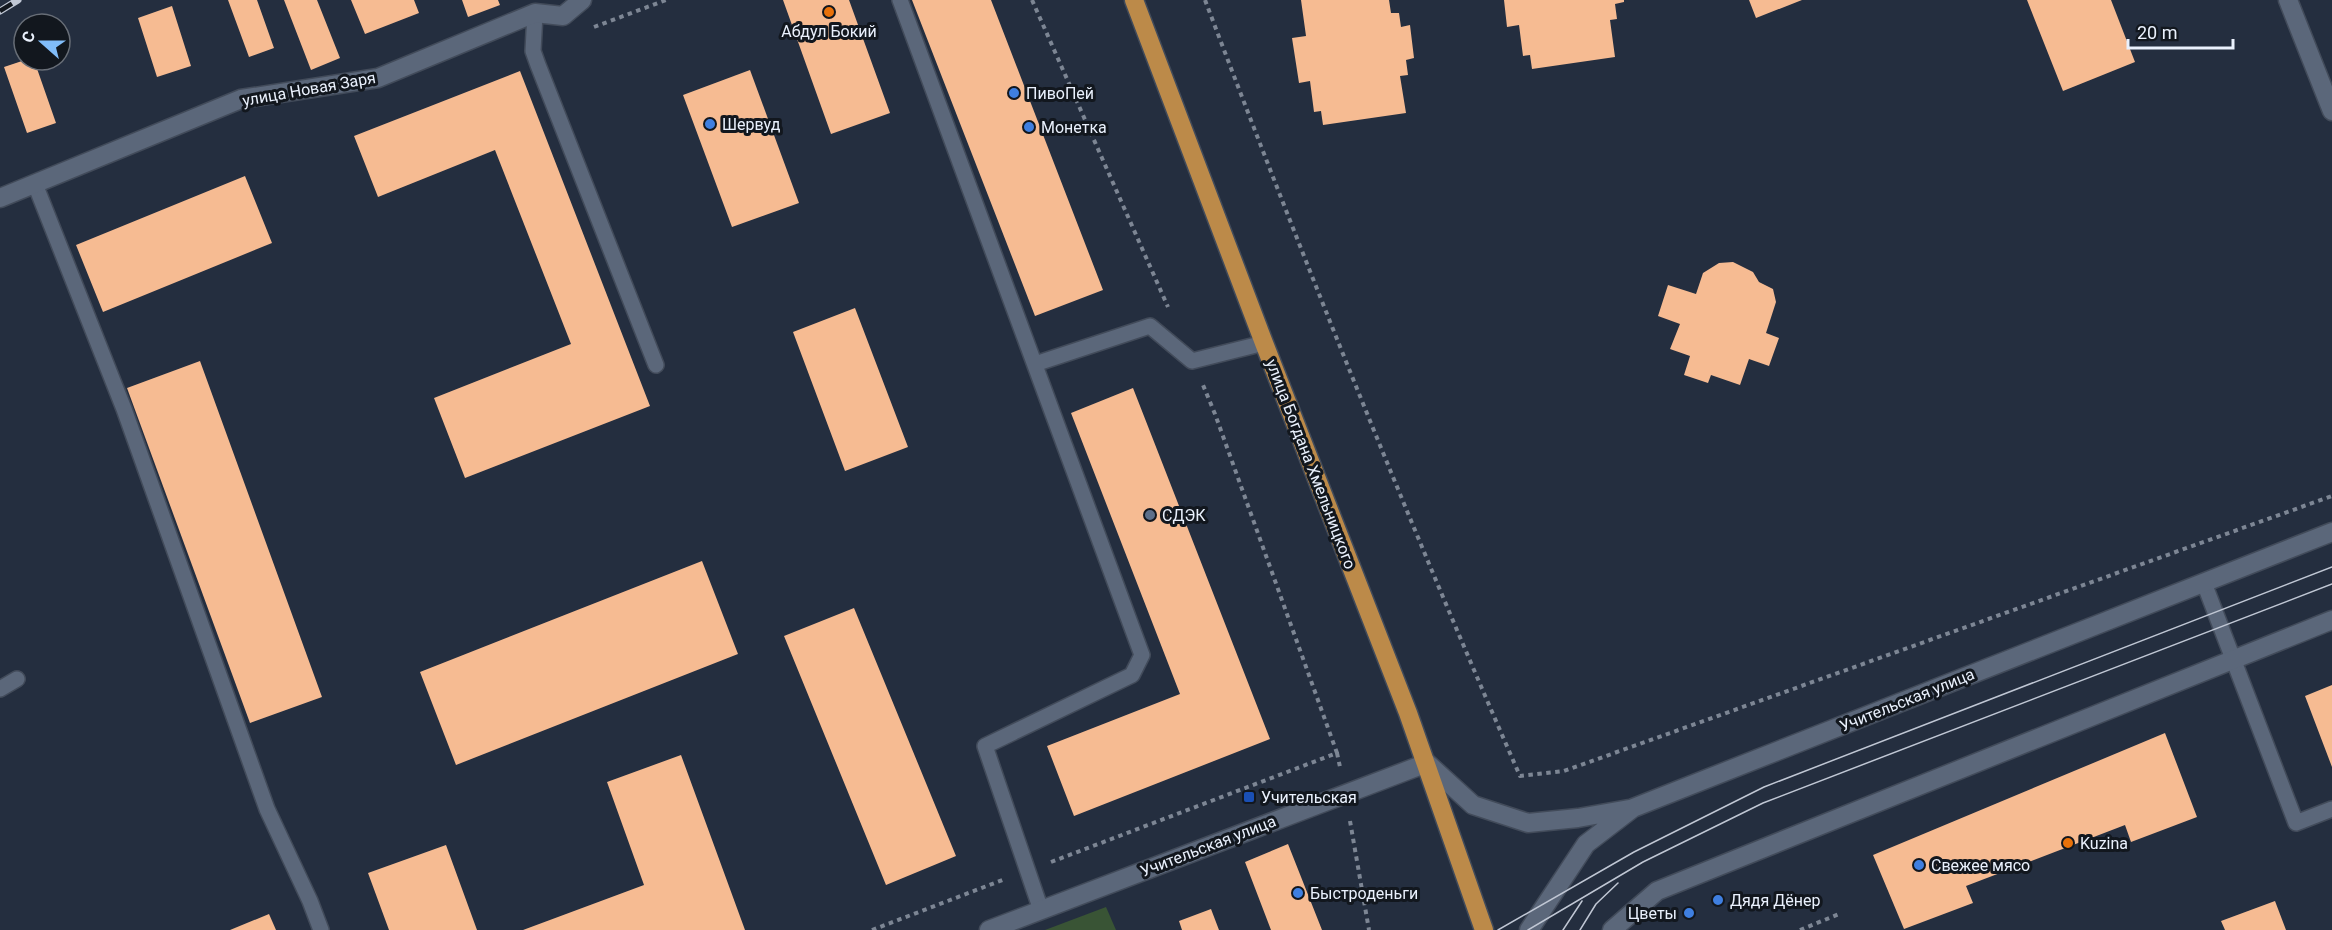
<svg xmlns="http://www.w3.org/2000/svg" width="2332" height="930" viewBox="0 0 2332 930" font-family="Roboto,sans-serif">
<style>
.green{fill:#395435}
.building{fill:#f6bb92}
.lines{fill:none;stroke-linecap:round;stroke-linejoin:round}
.service-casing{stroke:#424b5a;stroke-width:18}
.minor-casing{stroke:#424b5a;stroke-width:21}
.secondary-casing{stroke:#424b5a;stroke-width:21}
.trunk-casing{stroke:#424b5a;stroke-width:21}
.path{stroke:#7d8694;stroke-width:4;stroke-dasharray:4.5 4.5;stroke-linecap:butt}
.service{stroke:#5b677a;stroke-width:15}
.minor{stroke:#5b677a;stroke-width:18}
.secondary{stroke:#5b677a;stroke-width:18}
.trunk{stroke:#bc8a49;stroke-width:18}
.tram{stroke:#c0c7d4;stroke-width:1.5}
.rail-casing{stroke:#c0c7d4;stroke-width:7}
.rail{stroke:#12171e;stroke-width:4.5;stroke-dasharray:14;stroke-linecap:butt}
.food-dot{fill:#e8710a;stroke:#12171e;stroke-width:2}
.shop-dot{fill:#3f7fe0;stroke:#12171e;stroke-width:2}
.service-dot{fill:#5c6f8a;stroke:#12171e;stroke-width:2}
.transit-dot{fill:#1a4fb4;stroke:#12171e;stroke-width:2}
.labels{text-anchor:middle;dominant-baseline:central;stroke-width:6;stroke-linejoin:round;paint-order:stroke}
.poi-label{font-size:16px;fill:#eaf1fd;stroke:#12171e;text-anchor:start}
.street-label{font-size:16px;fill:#eaf1fd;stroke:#12171e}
</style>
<rect width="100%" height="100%" fill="#242e3f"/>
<path class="green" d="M1106,907l10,23h-71z"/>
<path class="building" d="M228,0h29l17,48 -25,9z
M284,0h33l23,58 -29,12z
M351,0h63l5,13 -54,21z
M462,0h36l2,5 -32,12z
M783,0h66l41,113 -59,21z
M912,0h79l112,290 -68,26z
M1301,0h88l2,13h8l2,14 9,-2 4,33 -8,2 2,15 -8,1 6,37 -83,12 -2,-14 -7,1 -4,-31 -11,2 -7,-45 14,-2z
M1504,0h120v2l-9,2 2,15 -7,1 5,37 -83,12 -2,-14 -7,1 -4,-31 -12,2z
M1749,0h53l-46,18z
M2027,0h84l24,62 -72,29z
M172,6l19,60 -34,11 -19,-59z
M25,60h9l22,63 -29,10 -23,-66z
M750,70l49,133 -67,24 -49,-132z
M520,71l130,335 -185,72 -31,-80 137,-54 -76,-194 -117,47 -24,-61z
M245,176l27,67 -169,69 -27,-67z
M1733,262l20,10 6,10 14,7 3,13 -10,31 13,5 -10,28 -20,-7 -9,26 -29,-10 -3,8 -24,-8 6,-19 -20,-7 10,-25 -22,-8 10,-31 28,9 7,-21 16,-10z
M855,308l53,139 -63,24 -52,-139z
M200,361l122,336 -72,26 -123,-335z
M1133,388l137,351 -196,77 -27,-70 133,-52 -109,-281z
M702,561l36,93 -282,111 -36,-93z
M854,608l102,248 -70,29 -102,-249z
M2332,685v82l-27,-71z
M2165,733l32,84 -66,25 -6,-17 -159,61 7,17 -69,26 -31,-74z
M681,755l64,175h-222l121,-45 -37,-103z
M1288,844l34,86h-51l-26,-68z
M446,845l31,85h-88l-21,-57z
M2275,901l11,29h-61l-4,-9z
M1211,909l8,21h-37l-3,-9z
M269,914l7,16h-46z"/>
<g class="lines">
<g class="service-casing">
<path id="service" d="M900,0l242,655 -10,20 -147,71 56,164
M535,13l-2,38 5,14 118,300
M35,184l89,225 143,400 43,92 11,29
M1035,364l115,-38 42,35 72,-18
M2204,583l92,240 36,-14
M0,689l17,-10"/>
</g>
<g class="minor-casing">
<path id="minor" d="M2288,0l44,111
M0,198l241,-99 137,-21 157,-65 28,3 19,-16"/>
</g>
<g class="secondary-casing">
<path id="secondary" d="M989,930l438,-167 46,42 55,18 50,-5 51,-9
M1529,930l57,-86 47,-36 699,-276
M1612,930l45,-39 675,-271"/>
</g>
<g class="trunk-casing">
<path id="trunk" d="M1134,0l130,343 144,370 76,217"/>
</g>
<path class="path" d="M1032,0l136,307
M1205,0c99,261 203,521 315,776l44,-5 768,-275
M594,27l72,-27
M1337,753l3,14
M1350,821l19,109
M1051,862l286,-109 -122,-339 -12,-29
M872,930l133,-51
M1800,930l39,-16"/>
<use href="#service" class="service"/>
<use href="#minor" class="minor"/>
<use href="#secondary" class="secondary"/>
<use href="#trunk" class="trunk"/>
<path class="tram" d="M1498,930l136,-78 130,-65 568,-220
M1528,930l115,-68 120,-59 569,-219
M1563,930l19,-29
M1580,930l16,-26 22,-21"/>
<g class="rail-casing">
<path id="rail" d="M0,11l18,-11"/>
</g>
<use href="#rail" class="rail"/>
</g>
<g class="food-dot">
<circle cx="829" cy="12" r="6"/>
<circle cx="2068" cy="843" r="6"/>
</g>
<g class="shop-dot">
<circle cx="1014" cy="93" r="6"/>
<circle cx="710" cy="124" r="6"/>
<circle cx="1029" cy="127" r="6"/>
<circle cx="1919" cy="865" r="6"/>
<circle cx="1298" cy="893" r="6"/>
<circle cx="1718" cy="900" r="6"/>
<circle cx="1689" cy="913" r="6"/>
</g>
<circle class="service-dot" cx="1150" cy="515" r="6"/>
<rect class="transit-dot" x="1243" y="791" width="12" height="12" rx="3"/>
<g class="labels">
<g class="poi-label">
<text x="829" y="31" text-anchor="middle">Абдул Бокий</text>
<text x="1026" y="93">ПивоПей</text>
<text x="722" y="124">Шервуд</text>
<text x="1041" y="127">Монетка</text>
<text x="1162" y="515">СДЭК</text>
<text x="1261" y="797">Учительская</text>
<text x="2080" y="843">Kuzina</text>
<text x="1931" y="865">Свежее мясо</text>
<text x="1310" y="893">Быстроденьги</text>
<text x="1730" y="900">Дядя Дёнер</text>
<text x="1677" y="913" text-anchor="end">Цветы</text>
</g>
<g class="street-label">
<text transform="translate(309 89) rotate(-10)">улица Новая Заря</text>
<text transform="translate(1311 464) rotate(69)">улица Богдана Хмельницкого</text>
<text transform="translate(1907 700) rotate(-22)">Учительская улица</text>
<text transform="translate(1208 846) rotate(-21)">Учительская улица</text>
</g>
</g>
<g transform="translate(42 42) rotate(291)"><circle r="28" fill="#12171e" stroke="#686e77" stroke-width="1.5"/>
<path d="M0-4.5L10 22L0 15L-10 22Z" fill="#81bdfa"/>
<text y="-9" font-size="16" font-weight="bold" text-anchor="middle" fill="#eaf1fd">С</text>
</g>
<path d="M2128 39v9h105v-9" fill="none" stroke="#eaf1fd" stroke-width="3"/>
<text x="2137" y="39" font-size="18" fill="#eaf1fd" stroke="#12171e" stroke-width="4.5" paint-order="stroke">20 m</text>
</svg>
